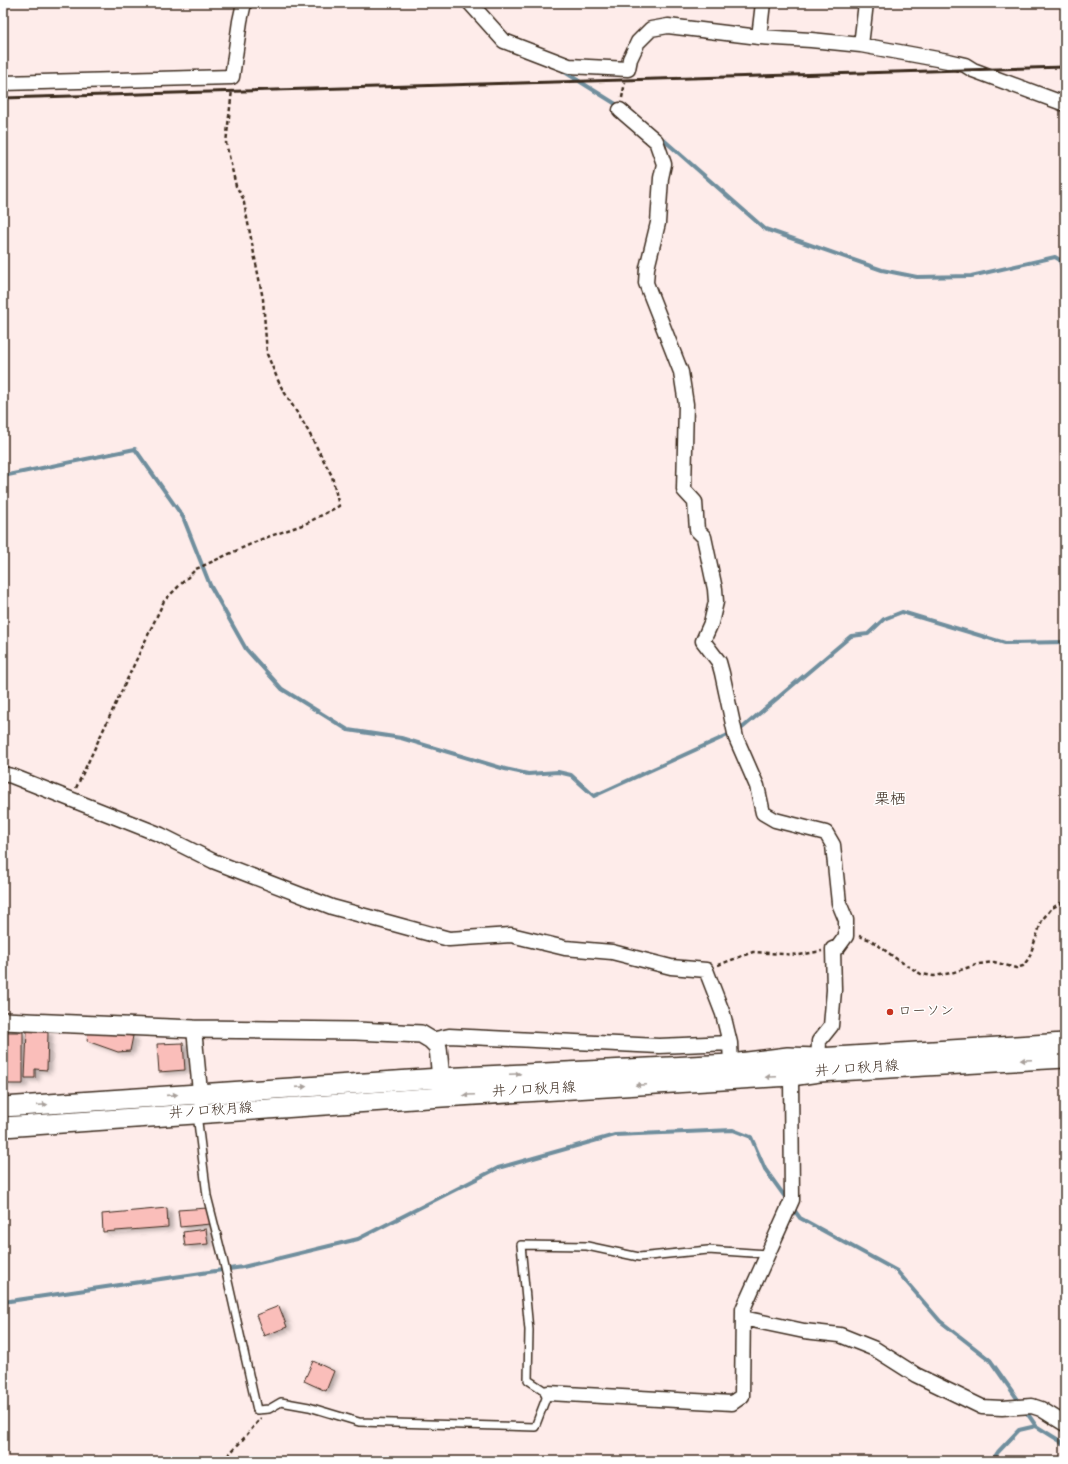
<svg xmlns="http://www.w3.org/2000/svg" width="1068" height="1464" viewBox="0 0 1068 1464" font-family="'Gochi Hand','Klee One',sans-serif">
<style>
.lines{fill:none;stroke-linecap:round;stroke-linejoin:round}
.stream{stroke:#6f8e9d;stroke-width:4}
.building{fill:#fabeba;stroke:#3b2a1e;filter:url(#shadow)}
.service-casing{stroke:#3b2a1e;stroke-width:10}
.minor-casing{stroke:#3b2a1e;stroke-width:17}
.tertiary-casing{stroke:#3b2a1e;stroke-width:20}
.secondary-casing{stroke:#3b2a1e;stroke-width:22}
.path{stroke:#3b2a1e;stroke-width:2.5;stroke-dasharray:4 3;stroke-linecap:butt}
.service{stroke:#fff;stroke-width:7}
.minor{stroke:#fff;stroke-width:14}
.tertiary{stroke:#fff;stroke-width:17}
.secondary{stroke:#fff;stroke-width:19}
.rail{stroke:#3b2a1e;stroke-width:3}
.oneway{fill:#a79f9a}
.poi-dot{fill:#c8321e;stroke:#fff;stroke-width:1.5}
.labels{text-anchor:middle;dominant-baseline:central;stroke-width:3;stroke-linejoin:round;paint-order:stroke}
.poi-label{font-size:14px;fill:#3b2a1e;stroke:#fff;text-anchor:start}
.street-label{font-size:14px;fill:#3b2a1e;stroke:#fff}
.quarter-label{font-size:16px;fill:#3b2a1e;stroke:#fff}
</style>
<defs>
<filter id="shadow"><feDropShadow dx="4.5" dy="2.5" stdDeviation="2" flood-color="#0004"/></filter>
</defs>
<rect width="100%" height="100%" fill="#feecea"/>
<filter id="ink" filterUnits="userSpaceOnUse"><feTurbulence type="fractalNoise" baseFrequency=".025" numOctaves="2"/><feDisplacementMap in="SourceGraphic" scale="8" xChannelSelector="R" yChannelSelector="G"/><feConvolveMatrix kernelMatrix="1 2 1 2 8 2 1 2 1" color-interpolation-filters="sRGB"/></filter>
<g filter="url(#ink)">
<g class="lines">
<path class="stream" d="M563,71l56,35
M657,134l108,95 117,41 35,7 54,-1 84,-19 5,3 5,23
M3,476l132,-27 48,68 27,68 36,64 36,40 66,41 53,8 104,31 23,5 30,-2 13,3 23,21 147,-67 110,-93 17,-2 16,-15 18,-7 103,31 60,-1
M792,1207l8,11 97,53 43,50 50,39 31,44
M3,1302l240,-35 115,-28 140,-71 117,-33 118,-5 18,7 14,32 23,32
M1025,1410l11,16 29,18
M992,1461l6,-9 21,-22 17,-4"/>
</g>
<path class="building" d="M27,1031l21,1 -1,38 -12,-1v9h-10z
M88,1031l45,5 -3,15 -12,1 -31,-11z
M5,1032h18v52h-18z
M183,1043l2,27 -26,2 -2,-28z
M167,1208l1,19 -65,5 -1,-18z
M208,1208l2,16 -30,3 -2,-17z
M206,1229l2,15 -23,2 -2,-14z
M279,1306l8,21 -23,9 -8,-21z
M313,1361l21,10 -8,20 -22,-10z"/>
<g class="lines">
<g class="service-casing">
<path id="service" d="M197,1114l10,82 16,63 34,151 12,-1 12,-7 28,5 50,15 176,5 13,-34 -20,-13 1,-50 -8,-85 66,1 52,11 69,-7 59,4"/>
</g>
<g class="minor-casing">
<path id="minor" d="M470,3l34,38 65,25 59,3 2,-10 8,-17 13,-13 17,-3 91,11 52,3 50,5 87,16 17,4 8,5 92,34
M759,37l4,-34
M861,45l5,-42
M3,83l229,-6 8,-56 4,-18
M620,110l36,31 8,23 -3,14 -3,45 -11,45 -1,15 35,89 5,32 -2,86 11,12 2,28 7,7 11,52 1,13 -5,21 -8,18 16,21 3,11 14,65 21,48 6,27 12,7 51,13 7,12 6,58 7,17v16l-8,11 -5,2 1,41 -3,36 -12,15 -1,26
M3,774l9,2 149,59 52,26 119,46 117,32 62,-4 54,13 47,4 59,15 35,3 17,44 7,29 1,21
M194,1029l7,73
M431,1040l18,-4 210,10 71,-3
M743,1318l61,13 36,4 35,14 41,26 66,32 20,1 30,-2 9,3 24,15
M548,1393l184,10 10,-7 1,-87 49,-109 -1,-124 -2,-8"/>
</g>
<g class="tertiary-casing">
<path id="tertiary" d="M3,1021l191,8 162,2 65,3 10,6 7,7 4,44"/>
</g>
<g class="secondary-casing">
<path id="secondary" d="M3,1107l437,-29 291,-14 57,-7 30,1 247,-15
M3,1127l439,-30 349,-21 28,-4 246,-14"/>
</g>
<path class="path" d="M622,98l3,-16
M76,788l88,-187 32,-32 66,-30 43,-15 34,-18 -7,-30 -25,-47 -27,-44 -13,-31 -4,-55 -20,-101 -7,-12 -10,-43 6,-53
M859,936l12,4 27,20 23,14 13,2 17,-3 28,-9 15,-2 22,6 7,-2 6,-8 13,-38 10,-12 13,-7
M718,965l35,-13 46,3 23,-4
M223,1461l21,-23 17,-20"/>
<use href="#service" class="service"/>
<use href="#minor" class="minor"/>
<use href="#tertiary" class="tertiary"/>
<use href="#secondary" class="secondary"/>
<path class="rail" d="M3,98l1062,-31"/>
</g>
<defs><path id="oneway-solid" d="M-6-.8H1V-3.2L6.5 0L1 3.2V.8H-6Z"/></defs>
<g class="oneway">
<use href="#oneway-solid" transform="translate(1026 1060) rotate(177)"/>
<use href="#oneway-solid" transform="translate(515 1074) rotate(-3)"/>
<use href="#oneway-solid" transform="translate(771 1077) rotate(177)"/>
<use href="#oneway-solid" transform="translate(641 1085) rotate(177)"/>
<use href="#oneway-solid" transform="translate(301 1087) rotate(-4)"/>
<use href="#oneway-solid" transform="translate(172 1095) rotate(-4)"/>
<use href="#oneway-solid" transform="translate(469 1095) rotate(177)"/>
<use href="#oneway-solid" transform="translate(42 1105) rotate(-4)"/>
</g>
</g>
<circle class="poi-dot" cx="890" cy="1012" r="4"/>
<g class="labels">
<g class="poi-label">
<text x="898" y="1012">ローソン</text>
</g>
<g class="street-label">
<text transform="translate(857 1070) rotate(-4)">井ノ口秋月線</text>
<text transform="translate(534 1091) rotate(-3)">井ノ口秋月線</text>
<text transform="translate(211 1112) rotate(-4)">井ノ口秋月線</text>
</g>
<g class="quarter-label">
<text x="890" y="801">栗栖</text>
</g>
</g>
<rect width="1068" height="1464" fill="none" stroke="#fff" stroke-width="16"/>
<rect x="8" y="8" width="1052" height="1448" fill="none" stroke="#3b2a1e" stroke-width="1.5" filter="url(#ink)"/>
</svg>
